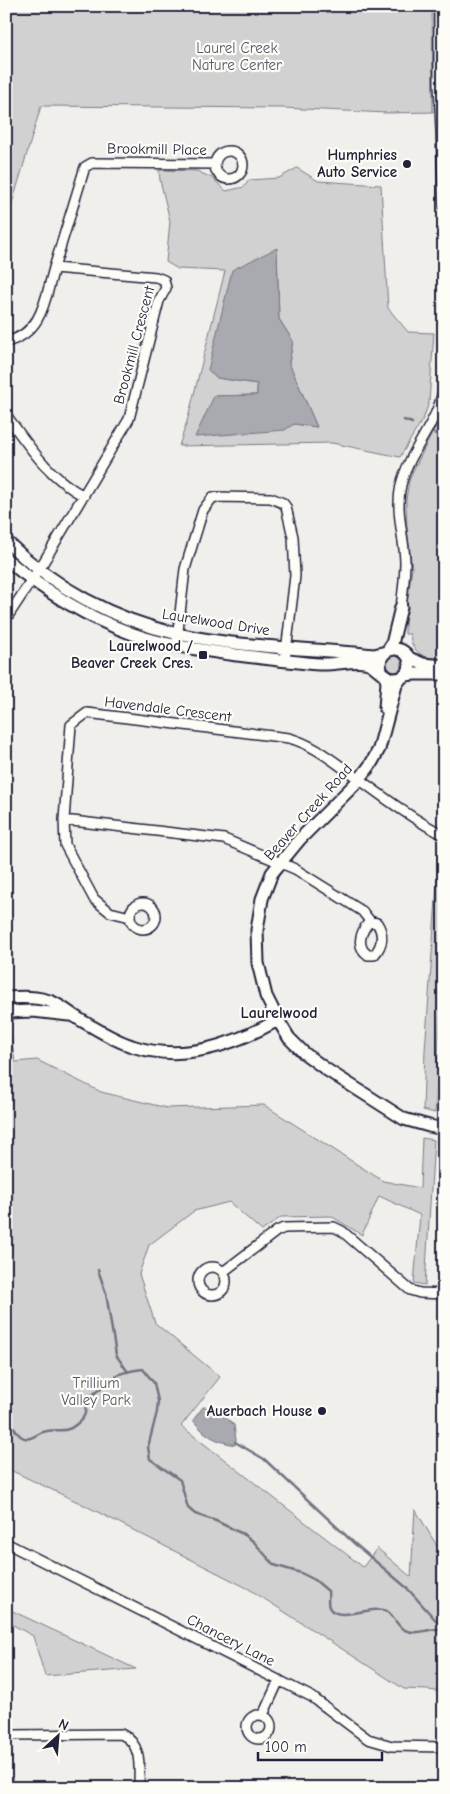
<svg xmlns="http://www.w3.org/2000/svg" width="450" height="1794" viewBox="0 0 450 1794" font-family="'Comic Neue',sans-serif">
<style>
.green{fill:#d2d1d1;stroke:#7a7a86;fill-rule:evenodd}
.water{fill:#a9a9b0;stroke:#737381}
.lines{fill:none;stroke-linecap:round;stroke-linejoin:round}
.stream{stroke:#737381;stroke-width:2.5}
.street-casing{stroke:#22223b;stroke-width:12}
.secondary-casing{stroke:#22223b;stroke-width:15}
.street{stroke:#fdfcf7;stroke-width:9}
.secondary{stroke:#fdfcf7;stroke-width:11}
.poi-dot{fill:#22223b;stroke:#fdfcf7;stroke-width:2}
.labels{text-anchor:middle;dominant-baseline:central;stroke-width:4.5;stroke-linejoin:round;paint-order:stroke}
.park-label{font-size:15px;fill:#575768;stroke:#fdfcf7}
.street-label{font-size:15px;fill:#22223b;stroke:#fdfcf7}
.poi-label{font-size:15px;font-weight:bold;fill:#22223b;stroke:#fdfcf7;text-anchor:end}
.neighbourhood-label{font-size:16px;font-weight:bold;fill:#22223b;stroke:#fdfcf7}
</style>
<rect width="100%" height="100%" fill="#f0efec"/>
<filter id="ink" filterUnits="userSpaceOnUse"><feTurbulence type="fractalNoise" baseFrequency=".02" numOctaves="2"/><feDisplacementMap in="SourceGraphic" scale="10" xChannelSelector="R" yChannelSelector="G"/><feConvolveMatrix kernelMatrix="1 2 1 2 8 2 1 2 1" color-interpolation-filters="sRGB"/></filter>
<g filter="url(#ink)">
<path class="green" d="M6,6h426l1,106 -46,1 -105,-5 -241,-2 -35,118z
M297,168l21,13 63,4 7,123 20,24 26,1 -5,69 -5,15 -24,40 -68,-14 -153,3 9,-28 37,-147 -47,-2 -12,-7 4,-41 -10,-41 -1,-10 38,1 15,7 14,13 18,-4 5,-7 30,-2zM277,249l2,70 14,22 -4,22 28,64 -23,-3 -80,-28 43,-1v-11l-40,-6z
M444,410v247c-18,4 -33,-4 -34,-23h-5v-15l7,-51 -5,-39 -1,-29 3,-19 4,-10z
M386 664a8 8 0 1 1 16 0a8 8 0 1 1-16 0Z
M444,686v132l-6,-3z
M440,844l4,1v100l-9,168 -12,-3 2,-60z
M9,1021l6,41 22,-2 64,32 66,16 97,-3 119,76 37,7 2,-50 12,2 -9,145 -11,-2 6,-68 -41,-19 -17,39 -31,-19 -50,1 -19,14 -33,-29 -35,9 -45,34 -10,29 16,49 65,54 -39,49 182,141 14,-19 34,29 4,-68 22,37 7,-6v152l-16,-2 -24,-1 -155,-100 -167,-85 -76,-36v-404h2l-2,-6v-36z
M6,1608l130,61 -91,7 -12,-40 -27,-15z"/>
<path class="water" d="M277,248l2,71 14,22 -4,22 28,64 -23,-3 -9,6 -90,7 19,-41 43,-1v-11l-40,-6 -9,-8 24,-100z
M203,1407l13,1 18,17 2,15 -1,5c-20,-4 -30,-9 -42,-25z"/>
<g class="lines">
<path class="stream" d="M404,420l8,3
M434,433l10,4
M98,1270l8,23 10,62 12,17
M6,1415c5,7 9,18 16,22 8,5 14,-3 21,-5 15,-5 21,4 36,-10 9,-7 5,-13 8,-21 4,-6 26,-23 33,-27 7,-3 16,-4 23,-5l11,14 4,18 -1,11 -9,35 2,12 30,21 8,28 7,6 21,7 29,14 9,7 20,23 27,8 14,7 13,11c1,5 -1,11 1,16 7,16 42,-1 55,3 9,2 11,14 19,19 13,8 27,-2 41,0
M235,1442l29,17 91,85 52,44 35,39"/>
<g class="street-casing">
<path id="street" d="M439,6v76l5,124
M215 165a14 14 0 1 1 28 0a14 14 0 1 1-28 0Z
M54,268l31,-101 7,-4 123,1
M6,342c37,-9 39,-43 48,-74l102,9 8,3 2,8 -7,13 -30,118 -86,144 -37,56
M6,415c23,31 43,63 78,81
M401,607c2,-15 4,-31 4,-46 -1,-26 -10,-49 -4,-76 9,-37 39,-63 43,-101
M177,640l8,-71 18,-59 10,-13 58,1 12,5 3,4 7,30 2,39 -10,84
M64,820l160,19 71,30 67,42 8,10c-9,10 -15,25 -2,34h6c9,-10 10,-21 3,-32l-7,-2
M130 916a13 13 0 1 1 26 0a13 13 0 1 1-26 0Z
M130,917l-20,-5 -16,-13 -29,-54 -1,-25 7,-95 16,-12 202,25c26,7 45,24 67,39 26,19 59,44 88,58
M198 1281a14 14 0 1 1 28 0a14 14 0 1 1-28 0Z
M223,1272l54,-41 7,-3 50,-1 8,4 68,59 10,3 24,1
M6,1543l306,154 56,42 24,7 52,1
M247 1727a12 12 0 1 1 24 0a12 12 0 1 1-24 0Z
M263,1715l16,-35
M6,1733l7,2 108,-1c22,10 18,33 18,54"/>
</g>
<g class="secondary-casing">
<path id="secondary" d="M6,541c47,46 108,79 172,93 64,14 131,14 196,21l12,-3
M6,559c38,32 80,58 127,75 33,12 69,16 104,21 27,3 55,7 83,9 15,1 30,-4 45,-2l6,2 11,9
M380 664a15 15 0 1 1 30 0a15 15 0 1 1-30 0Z
M388,650l4,-6 9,-37
M409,658l14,6 21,2
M405,675l10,-1h29
M385,676l2,6 -2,26
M401,678l-5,7 -17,64 -8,15 -12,16 -59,59 -28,34 -10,26 -5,31 1,33 8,33 12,24 11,18 15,15 23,17 77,49 25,7 15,3
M6,998c14,-1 32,-2 46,4 11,5 21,14 32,20 16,9 31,19 48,24 51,17 101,-1 146,-26
M6,1012l27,-1 36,4"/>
</g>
<use href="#street" class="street"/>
<use href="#secondary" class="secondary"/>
</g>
</g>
<g class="poi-dot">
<circle cx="407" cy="164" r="5"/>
<rect x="198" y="650" width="10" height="10" rx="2.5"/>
<circle cx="322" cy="1411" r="5"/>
</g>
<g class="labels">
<g class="park-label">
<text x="237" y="48">Laurel Creek<tspan x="237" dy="17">Nature Center</tspan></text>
<text x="96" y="1383">Trillium<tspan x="96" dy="17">Valley Park</tspan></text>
</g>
<g class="street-label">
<text transform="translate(157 149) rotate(1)">Brookmill Place</text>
<text transform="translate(134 345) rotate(-75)">Brookmill Crescent</text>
<text transform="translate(216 622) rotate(9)">Laurelwood Drive</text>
<text transform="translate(168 709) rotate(7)">Havendale Crescent</text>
<text transform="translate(308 812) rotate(-48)">Beaver Creek Road</text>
<text transform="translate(231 1640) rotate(27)">Chancery Lane</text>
</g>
<g class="poi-label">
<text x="397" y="155">Humphries<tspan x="397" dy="17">Auto Service</tspan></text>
<text x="193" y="646">Laurelwood /<tspan x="193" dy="17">Beaver Creek Cres.</tspan></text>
<text x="312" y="1411">Auerbach House</text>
</g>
<g class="neighbourhood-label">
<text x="279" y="1013">Laurelwood</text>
</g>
</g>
<rect width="450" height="1794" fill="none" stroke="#fdfcf7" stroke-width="25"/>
<rect x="12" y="12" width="425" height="1769" fill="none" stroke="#22223b" stroke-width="2" filter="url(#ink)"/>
<g transform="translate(58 1736) rotate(26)" stroke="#fdfcf7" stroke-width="4" paint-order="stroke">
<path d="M0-4L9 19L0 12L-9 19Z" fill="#22223b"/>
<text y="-8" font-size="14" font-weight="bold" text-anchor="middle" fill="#22223b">N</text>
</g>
<path d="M258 1752v8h124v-8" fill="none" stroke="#22223b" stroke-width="2.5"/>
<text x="265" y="1752" font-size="15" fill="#22223b" stroke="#fdfcf7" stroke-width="4" paint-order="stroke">100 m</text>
</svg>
